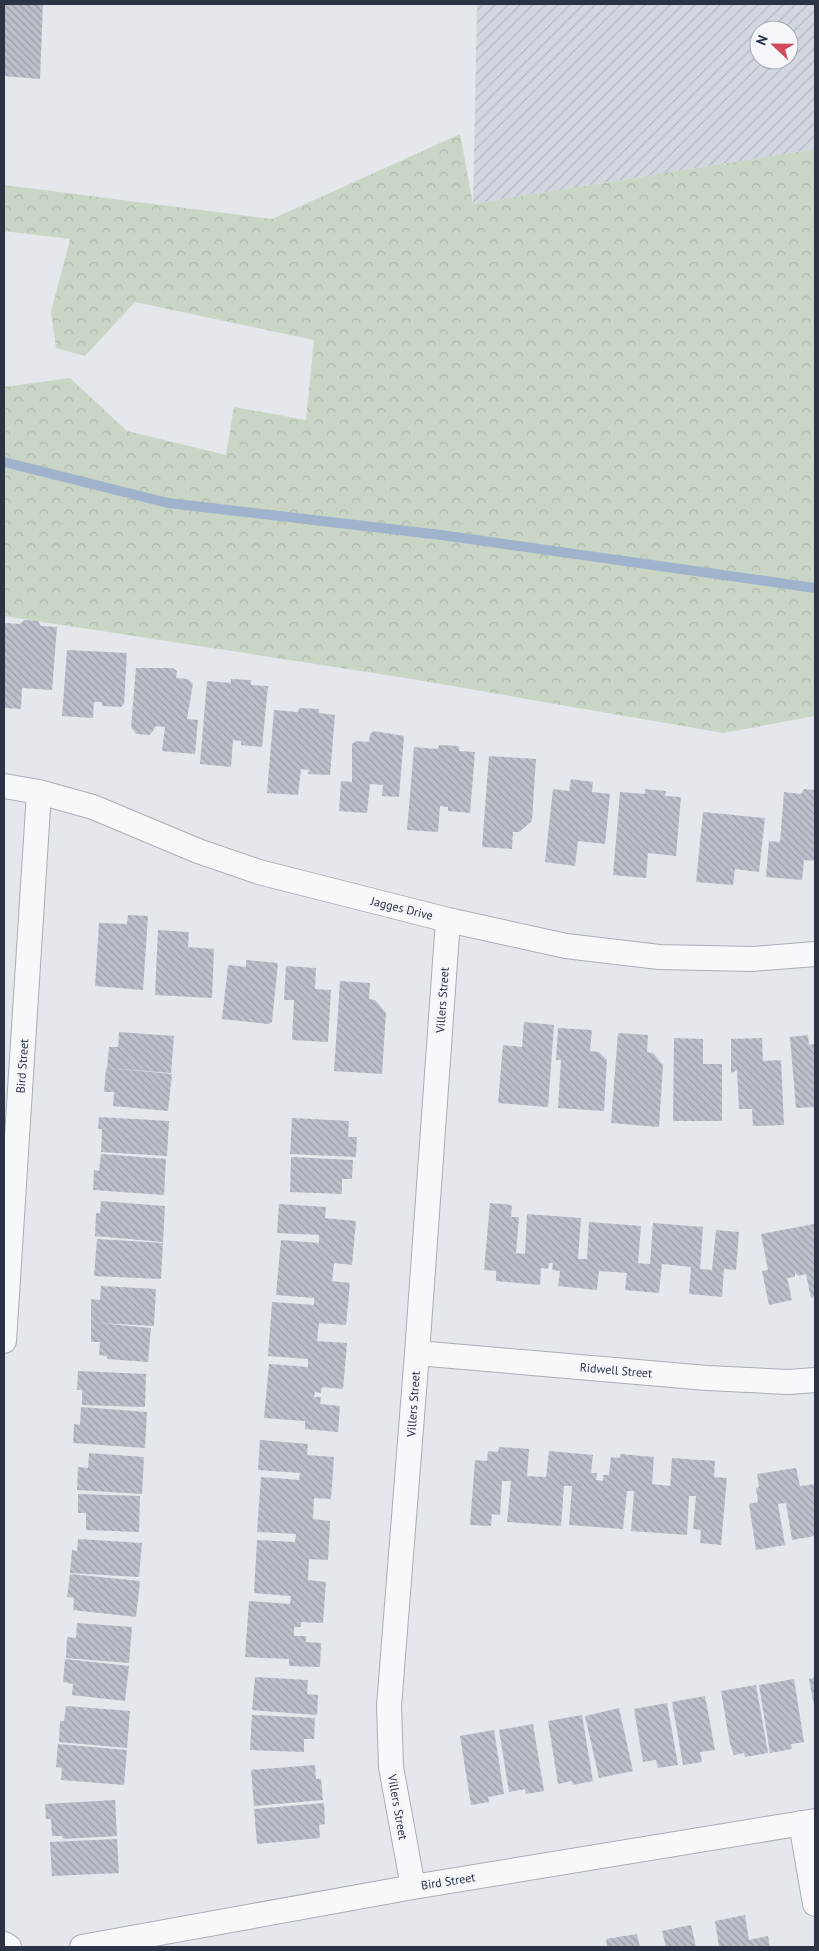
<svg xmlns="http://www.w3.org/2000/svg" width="819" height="1951" viewBox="0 0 819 1951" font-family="'PT Sans',sans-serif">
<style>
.industrial{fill:url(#industrial-furrows);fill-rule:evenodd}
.forest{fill:url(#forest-crowns)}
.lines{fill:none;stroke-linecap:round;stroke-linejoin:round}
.stream{stroke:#9fb4cc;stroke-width:10}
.building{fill:url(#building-back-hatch)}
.minor-casing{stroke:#a9aeb7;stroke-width:26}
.minor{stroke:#f7f8fa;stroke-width:24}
.labels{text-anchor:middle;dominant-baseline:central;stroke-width:5;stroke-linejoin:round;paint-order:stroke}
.street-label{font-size:12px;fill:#2b3445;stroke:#f4f6f9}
</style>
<defs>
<pattern id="industrial-furrows" width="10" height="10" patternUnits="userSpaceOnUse" patternTransform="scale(1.25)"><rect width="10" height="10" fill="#d2d6de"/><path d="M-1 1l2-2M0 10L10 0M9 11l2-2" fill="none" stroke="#b4b8c0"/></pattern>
<pattern id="forest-crowns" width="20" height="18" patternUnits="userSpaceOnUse" patternTransform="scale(1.25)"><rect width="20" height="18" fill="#c9d6c5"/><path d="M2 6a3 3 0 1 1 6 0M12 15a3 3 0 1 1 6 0" fill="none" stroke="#adb8ab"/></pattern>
<pattern id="building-back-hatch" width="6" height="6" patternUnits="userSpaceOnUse" patternTransform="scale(1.25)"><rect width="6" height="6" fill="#bbc0ca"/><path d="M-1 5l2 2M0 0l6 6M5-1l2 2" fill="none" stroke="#989da6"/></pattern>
</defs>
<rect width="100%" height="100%" fill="#e4e7ec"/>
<path class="industrial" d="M477,4h338v145l-342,55zM759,30h30v30h-30z"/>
<path class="forest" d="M460,134l13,70 342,-55v567l-92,17 -317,-55 -402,-62v-229l66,-9 57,53 99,24 8,-48 72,13 8,-80 -179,-38 -50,54 -29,-8 -5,-36 19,-73 -66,-8v-46l268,34z"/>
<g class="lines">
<path class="stream" d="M4,462l164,41 273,32 374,53"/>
</g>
<path class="building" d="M4,4h39l-3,75 -36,-3z
M24,620l14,1 3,5 16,1 -5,63 -30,-2 -1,21 -17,-1v-85l16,1z
M67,650l60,3 -3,51 -3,3 -19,-1v-4h-8l-1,16 -31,-2z
M136,668h37l4,3 -1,7 12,1 5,5 -6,35 11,1 -3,34 -33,-3 3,-24 -9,-1 -6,9 -14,-1 -5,-7z
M231,679l20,1v5l17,1 -6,61 -21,-2v-4l-8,-1 -2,27 -31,-3 7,-83 24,2z
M299,708l20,1v4l16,2 -5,60 -22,-1 1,-4 -8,-1 -3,26 -31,-2 7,-83 24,2z
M374,731l30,5 -5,61 -17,-1 1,-11 -13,-1 -3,29 -28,-2 2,-30 11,1v-38l4,-3 13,1 1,-8z
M439,745l20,1v5l16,1 -5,61 -22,-2v-4l-8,-1 -2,26 -31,-2 7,-83 24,2z
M489,756l47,3 -4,62 -13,11h-6l-1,17 -30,-2z
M571,779l22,3 -1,10 18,2 -5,50 -27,-3 -3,25 -30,-4 8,-73 16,2z
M645,789l21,2 -1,5 16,1 -5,59 -28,-3 -2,25 -33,-3 7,-83 25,2z
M804,789l11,1v71l-11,-1 -2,20 -36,-3 3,-36 11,1 4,-50 17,2z
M703,812l62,6 -6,54 -24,-3 -2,16 -37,-3z
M128,915l20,1 -5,74 -48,-4 4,-63 28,1z
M158,930l31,2 -1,15 26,2 -2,49 -57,-3z
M246,960l32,3 -6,59 -4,2 -46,-5 6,-54 18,2z
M286,966l30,2 -1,21 16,1 -3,52 -36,-2 2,-40h-10z
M340,981l30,2 -1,16 6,1 11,13 -4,61 -48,-3z
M524,1022l30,3 -6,82 -50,-4 5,-58 19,2z
M558,1028l34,2 -2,21 9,1 8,8 -3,51 -46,-3 3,-48h-5z
M119,1032l55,4 -3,37 -64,-5 2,-21h9z
M618,1033l30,2 -1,17 6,1 10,12 -4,62 -48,-4z
M808,1035l1,10 6,-1v63l-19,1 -6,-71z
M674,1038l29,1v25h19v57h-49z
M762,1038l1,23 18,-1 3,65 -31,1 -1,-17h-13l-2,-39 -6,3v-34z
M106,1068l66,6 -4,37 -55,-5 1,-14h-10z
M99,1117l70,4 -2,35 -66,-4 1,-23h-4z
M292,1118l57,3 -1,16h9l-1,20 -66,-3z
M101,1154l65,5 -2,36 -71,-5 1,-20 5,1z
M291,1157l62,3 -1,19h-10v15l-52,-2z
M101,1201l64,5 -2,36 -68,-6 1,-23h4z
M490,1203l22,2 -1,12h8l-3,36 9,1 2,-40 54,4 -3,41h9l2,-37 52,4 -3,37 12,1 3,-41 50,4 -3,42 12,1 4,-40 23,2 -3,38 -12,-1 -2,28 -33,-3 2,-27 -29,-3 -3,29 -34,-3 2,-17 -28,-2 -2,19 -39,-4 2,-15 -8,-1 1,-7h-4l-1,6 -7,-1 -1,17 -44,-4v-10l-12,-1z
M279,1204l47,3 -1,11 31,3 -4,44 -18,-2 -2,18 18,2 -4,42 -27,-2 -2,18 30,2 -4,46 -21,-2 -1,6 -6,-1 -1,5h7l-1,7 20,2 -2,26 -33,-3v-8l-41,-3 5,-54 39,3v-8l-40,-3 4,-54 42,3v-7l-38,-3 5,-55 38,3v-8l-42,-2z
M814,1224l1,73 -4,1 -5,-24 -8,2 -3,-4v5l-8,1 5,22 -23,5 -7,-34 6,-1 -7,-36z
M97,1239l66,4 -2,36 -67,-3z
M101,1286l55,3 -2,37 -55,-3 52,5 -3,34 -41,-3v-3l-8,-1 1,-13h-9v-43l9,1z
M78,1371l68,3 -1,33 -63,-2v-15h-5z
M81,1407l66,5 -2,36 -72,-5 1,-19 6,1z
M260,1440l48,4 -1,11 27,2 -3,42 -17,-1 -1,21 17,2 -2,39 -19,-1 -1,21 18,2 -3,41 -22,-1v5h-7v9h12v6l15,1 -1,24 -31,-1v-7l-44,-2 4,-56 41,3 1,-8 -37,-3 3,-53 38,2 1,-8 -39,-2 4,-55 38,3 1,-7 -42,-3z
M499,1447l30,2 -2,27 19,1 3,-26 44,4 -2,18h6l-1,7 7,1v-6h6l2,-18 9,1v-4l34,3 -2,27 18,2 2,-28 43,3 -1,16 13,1 -6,67 -21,-2 1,-13 -8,-1 3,-33h-7l-2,39 -56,-4 3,-40h-7l-4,38 -54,-4 3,-39h-8l-3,40 -54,-4 4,-41h-9l-2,34 -8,-1 -1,12 -21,-1 5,-65 12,1 1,-10 10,1z
M89,1453l55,4 -2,37 -65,-4 1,-23 10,1z
M796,1468l4,18 15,-2v52l-23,4 -6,-37 -8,1 7,41 -29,5 -7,-46 9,-2 -2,-14 3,-1 -2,-13z
M78,1494l62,2 -1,36 -53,-2v-17h-8z
M78,1539l64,4 -3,34 -69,-4 2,-23 5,1z
M70,1574l70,7 -4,36 -63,-7 1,-12 -7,-1z
M77,1623l55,4 -3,36 -63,-5 1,-21 9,1z
M65,1659l64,7 -4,35 -53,-6 1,-11 -10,-2z
M255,1677l53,3 -1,14 11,1 -1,20 -65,-5z
M815,1677v29h-1l-5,-27z
M794,1679l10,63 -13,2 1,5 -22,4 -11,-68z
M756,1685l12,68 -23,4 -1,-4 -10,2 -4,-11 -9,-53z
M705,1696l10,54 -15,2 2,10 -19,3 -11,-63z
M667,1703l11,62 -20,3 -2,-8 -13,2 -9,-53z
M66,1706l64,5 -3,37 -68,-6 1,-21h4z
M619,1708l14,63 -34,7 -14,-62z
M252,1715l63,3 -1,21h-10v13l-54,-2z
M582,1715l11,66 -20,4 -1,-4 -14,3 -10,-63z
M533,1724l11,67 -18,3 -1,-5 -16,3 -10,-62z
M494,1730l10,64 -16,3 1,5 -18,3 -11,-69z
M58,1744l69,6 -3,35 -63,-5 1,-12 -6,-1z
M315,1765l1,14h5l2,21 -69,6 -3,-36z
M115,1800l2,36 -54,3 -1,-3h-10l-1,-17h-5l-1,-15z
M324,1803l1,21 -6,1 1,13 -63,6 -3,-35z
M117,1839l2,34 -67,3 -2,-34z
M745,1915l4,25 19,-4 2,11h-51l-4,-26z
M691,1925l5,22h-30l-4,-16z
M637,1934l3,13h-33l-1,-8z"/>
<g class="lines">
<g class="minor-casing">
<path id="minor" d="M4,786l35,6 54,15 105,44 61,21 189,48 118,26 93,11 93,2 63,-5
M4,1341l35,-549
M417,1353l290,25 82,4 26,-2
M801,1823l14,81
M413,1887l-22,-120 -2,-61 28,-353 31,-433
M4,1944l5,3
M82,1947l331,-60 402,-66"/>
</g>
<use href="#minor" class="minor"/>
</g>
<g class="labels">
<g class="street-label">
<text transform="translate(402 908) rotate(14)">Jagges Drive</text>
<text transform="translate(442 1000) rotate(-86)">Villers Street</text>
<text transform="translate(22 1066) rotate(-86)">Bird Street</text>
<text transform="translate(616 1370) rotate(5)">Ridwell Street</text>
<text transform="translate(413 1404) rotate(-86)">Villers Street</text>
<text transform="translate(398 1807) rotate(80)">Villers Street</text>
<text transform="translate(448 1881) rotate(-9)">Bird Street</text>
</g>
</g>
<rect width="819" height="1951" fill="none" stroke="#2b3445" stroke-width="10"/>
<g transform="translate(774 45) rotate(292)"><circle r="24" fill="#f4f6f9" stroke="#a4a8b1"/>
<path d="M0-4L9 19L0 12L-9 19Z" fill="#d1495b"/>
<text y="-8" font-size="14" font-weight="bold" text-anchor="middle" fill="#2b3445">N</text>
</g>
</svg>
